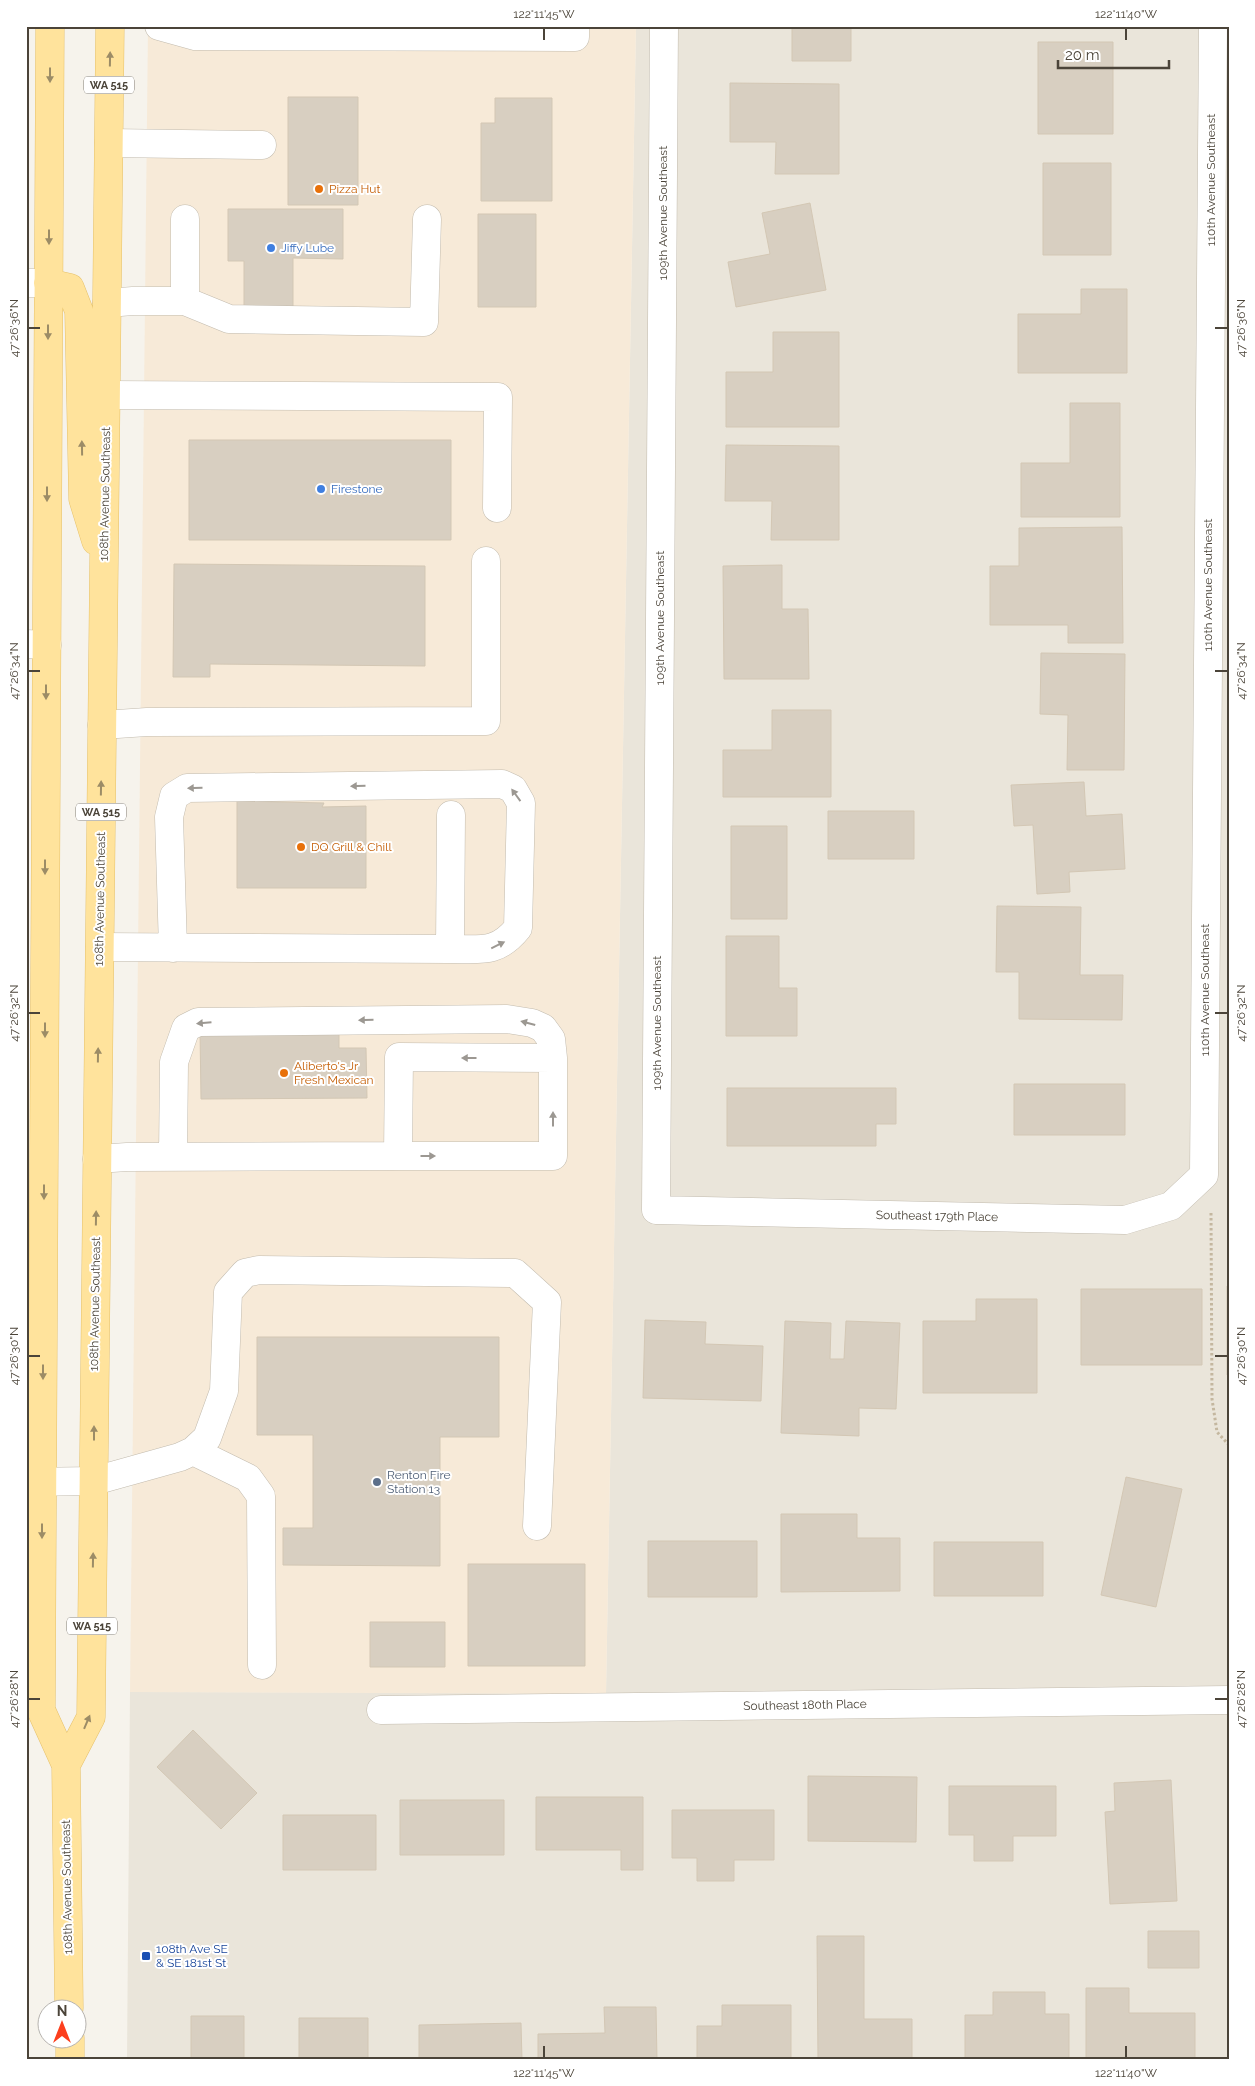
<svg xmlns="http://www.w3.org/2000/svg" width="1255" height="2086" viewBox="0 0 1255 2086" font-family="Raleway,sans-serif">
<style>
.residential{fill:#eae5da}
.commercial{fill:#f7ead8}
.building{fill:#d8cfc1;stroke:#d3c7b4}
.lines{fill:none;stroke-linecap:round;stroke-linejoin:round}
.minor-casing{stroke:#c2bbae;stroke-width:29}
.major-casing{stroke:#e6c16a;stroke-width:29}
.path{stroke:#c4b79f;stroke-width:3;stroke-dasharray:2.5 2.5;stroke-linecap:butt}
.minor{stroke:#fff;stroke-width:28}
.major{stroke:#ffe39c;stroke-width:28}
.oneway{fill:#9c8c66}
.oneway2{fill:#9c9892}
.ticks{fill:none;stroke:#4b4439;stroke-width:2}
.food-dot{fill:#e8710a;stroke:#fff;stroke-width:2}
.shop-dot{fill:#3f7fe0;stroke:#fff;stroke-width:2}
.service-dot{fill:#5c6f8a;stroke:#fff;stroke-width:2}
.transit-dot{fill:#1a4fb4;stroke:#fff;stroke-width:2}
.labels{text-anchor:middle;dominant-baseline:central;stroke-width:4;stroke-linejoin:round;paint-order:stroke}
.shield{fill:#fff;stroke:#817c74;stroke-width:1}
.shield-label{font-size:11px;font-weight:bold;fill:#4b4439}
.street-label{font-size:12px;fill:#4b4439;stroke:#fff}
.food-label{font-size:12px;fill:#c56008;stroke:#fff;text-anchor:start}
.shop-label{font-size:12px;fill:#366cbe;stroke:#fff;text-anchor:start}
.service-label{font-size:12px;fill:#4e5e75;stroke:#fff;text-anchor:start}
.transit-label{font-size:12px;fill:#164399;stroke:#fff;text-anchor:start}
.neatline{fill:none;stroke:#4b4439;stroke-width:2}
.ticks-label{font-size:12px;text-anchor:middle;fill:#4b4439}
</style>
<rect width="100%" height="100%" fill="#f6f3ec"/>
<path class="residential" d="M636,26h593v2034h-1102l3,-368 476,1z"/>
<path class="commercial" d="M148,26h488l-30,1668 -476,-2z"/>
<path class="building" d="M792,26h59v35h-59z
M1038,42h75v92h-75z
M730,83l109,1v90h-64l1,-32h-46z
M288,97h70v108h-70z
M495,98h57v103h-71v-78h14z
M1043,163h68v92h-68z
M810,203l16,87 -90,17 -8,-45 42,-8 -8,-41z
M228,209h115v50l-50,-1v50h-49v-47h-16z
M478,214h58v93h-58z
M1081,289h46v84h-109v-59h63z
M773,332h66v95h-113v-55h47z
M1070,403h50v114h-99v-54h49z
M189,440h262v100h-262z
M726,445l113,1v94h-68l1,-39h-47z
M1122,527l1,116h-55v-18h-78v-59h29v-38z
M174,564l251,2v100l-215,-2v13h-37z
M782,565v44h26l1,70h-85l-1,-113z
M1041,653l84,1 -1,116h-57l1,-55 -28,-1z
M772,710h59v87h-108v-47h49z
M1084,782l2,34 36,-2 3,55 -56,3 1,20 -33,2 -4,-69 -19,1 -3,-41z
M237,801l87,2 -2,4 44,-1v82h-129z
M828,811h86v48h-86z
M731,826h56v93h-56z
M997,906l84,1 -1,68h43l-1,45 -103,-1v-47h-23z
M726,936h53v52h18v48h-71z
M339,1029v19h27l1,50 -166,1 -1,-69z
M1014,1084h111v51h-111z
M727,1088h169v36h-20v22h-149z
M1227,1286h2v89h-2z
M1081,1289h121v76h-121z
M976,1299h61v94h-114v-72h53z
M645,1320l61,2 -1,22 58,2 -2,55 -118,-3z
M785,1321l46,2 -1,36h14l2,-38 54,2 -4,86 -37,-1v28l-78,-3z
M257,1337h242v100h-59v129l-157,-1v-37h30v-93h-56z
M1126,1477l56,12 -26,118 -55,-12z
M781,1514h76v24h43v53l-119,1z
M648,1541h109v56h-109z
M934,1542h109v54h-109z
M468,1564h117v102h-117z
M370,1622h75v45h-75z
M193,1730l64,63 -36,36 -64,-62z
M808,1776l109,1 -1,65 -108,-1z
M1171,1780l6,121 -67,3 -5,-92 10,-1 -1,-28z
M949,1786h107v50h-43v25h-39v-26h-25z
M536,1797h107v73h-22v-20h-85z
M400,1800h104v55h-104z
M672,1810h102v50h-40v21h-37v-23h-25z
M283,1815h93v55h-93z
M1148,1931h51v37h-51z
M817,1936h47v83h48v41h-94z
M1086,1988h43v25h66v47h-109z
M993,1992h52v22h24v46h-104v-45h28z
M722,2005h69v55h-94v-34h25z
M604,2007h52l1,53h-119v-26l67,-1z
M191,2016h53v44h-53z
M299,2018h69v42h-69z
M521,2023l1,37h-103v-35z"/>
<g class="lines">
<g class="minor-casing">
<path id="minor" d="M159,26l36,10 380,1v-11
M664,26l-8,1184 469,10 46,-14 33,-31 9,-1149
M109,143l153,2
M185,219v82
M26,283h22
M107,303l26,-2h52l44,18 195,3 3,-103
M106,395l392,2 -1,111
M26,644l21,1
M102,725l45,-3 339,-1v-160
M100,947l350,2 1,-134
M173,948l-4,-131 5,-21 13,-8 315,-4 11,5 8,14 -3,125c-21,26 -37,21 -68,21
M173,1157l1,-95 12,-34 12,-6 309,-3 25,4 11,5 8,11 2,19v98h-155l1,-99 154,1
M97,1159l30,-2 271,-1
M193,1451l55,27 13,18 1,169
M26,1482l68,-1 86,-24 13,-6 14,-13 17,-47 4,-99 17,-19 14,-3 256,3 32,29 -10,224
M381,1710l848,-10"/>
</g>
<g class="major-casing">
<path id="major" d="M50,26l-9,1684 25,55 3,243
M48,283l22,5 9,23 4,188 13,42
M66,1765l25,-48 19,-1691
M70,2038v22"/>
</g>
<path class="path" d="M1211,1213l1,186 5,33 12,13"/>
<use href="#minor" class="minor"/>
<use href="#major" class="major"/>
</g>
<defs><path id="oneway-solid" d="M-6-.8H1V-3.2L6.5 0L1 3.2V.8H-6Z" transform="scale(1.25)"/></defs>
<g class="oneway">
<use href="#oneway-solid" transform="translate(110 59) rotate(-89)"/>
<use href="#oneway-solid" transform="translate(50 75) rotate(90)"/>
<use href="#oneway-solid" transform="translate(49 237) rotate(90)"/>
<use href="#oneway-solid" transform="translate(48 332) rotate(90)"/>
<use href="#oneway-solid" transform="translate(82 448) rotate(-91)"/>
<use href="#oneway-solid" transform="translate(47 494) rotate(90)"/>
<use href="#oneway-solid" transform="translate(46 692) rotate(90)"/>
<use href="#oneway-solid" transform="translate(101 788) rotate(-89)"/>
<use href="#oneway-solid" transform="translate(45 867) rotate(90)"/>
<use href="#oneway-solid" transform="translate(45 1030) rotate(90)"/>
<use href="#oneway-solid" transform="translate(98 1055) rotate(-89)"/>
<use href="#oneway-solid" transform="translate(44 1192) rotate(90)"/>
<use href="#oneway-solid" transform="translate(96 1218) rotate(-89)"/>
<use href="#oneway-solid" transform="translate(43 1372) rotate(90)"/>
<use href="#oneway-solid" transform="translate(94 1433) rotate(-90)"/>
<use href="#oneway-solid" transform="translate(42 1531) rotate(90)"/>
<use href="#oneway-solid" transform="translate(93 1560) rotate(-89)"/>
<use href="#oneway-solid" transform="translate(87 1722) rotate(-67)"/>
</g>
<g class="oneway2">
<use href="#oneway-solid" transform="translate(358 786) rotate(179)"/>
<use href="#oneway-solid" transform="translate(195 788) rotate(178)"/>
<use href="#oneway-solid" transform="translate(516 795) rotate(-126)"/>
<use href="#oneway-solid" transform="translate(498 945) rotate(-26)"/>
<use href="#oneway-solid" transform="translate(366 1020) rotate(179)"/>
<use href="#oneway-solid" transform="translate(204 1023) rotate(175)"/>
<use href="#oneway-solid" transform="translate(528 1023) rotate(-165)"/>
<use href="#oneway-solid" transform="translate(469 1058) rotate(-180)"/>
<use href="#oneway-solid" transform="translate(553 1119) rotate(-90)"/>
<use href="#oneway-solid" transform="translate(428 1156)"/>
</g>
<path class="ticks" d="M544,28v12M1126,28v12M28,328h12M1215,328h13M28,671h12M1215,671h13M28,1013h12M1215,1013h13M28,1356h12M1215,1356h13M28,1699h12M1215,1699h13M544,2046v12M1126,2046v12"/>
<g class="food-dot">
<circle cx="319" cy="189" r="5"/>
<circle cx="301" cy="847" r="5"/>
<circle cx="284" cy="1073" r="5"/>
</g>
<g class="shop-dot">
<circle cx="271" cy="248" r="5"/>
<circle cx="321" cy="489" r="5"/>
</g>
<circle class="service-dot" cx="377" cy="1482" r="5"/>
<rect class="transit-dot" x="141" y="1951" width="10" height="10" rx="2.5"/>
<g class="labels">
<g class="shield">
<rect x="84" y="76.5" width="50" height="17" rx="4"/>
<rect x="76" y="803.5" width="50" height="17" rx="4"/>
<rect x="67" y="1617.5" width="50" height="17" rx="4"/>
</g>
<g class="shield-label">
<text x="109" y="85">WA 515</text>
<text x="101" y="812">WA 515</text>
<text x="92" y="1626">WA 515</text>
</g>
<g class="street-label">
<text transform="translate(1211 180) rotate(-90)">110th Avenue Southeast</text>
<text transform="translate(663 213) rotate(-90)">109th Avenue Southeast</text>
<text transform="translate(105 494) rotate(-89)">108th Avenue Southeast</text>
<text transform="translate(1208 585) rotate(-90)">110th Avenue Southeast</text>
<text transform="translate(660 618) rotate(-90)">109th Avenue Southeast</text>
<text transform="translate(100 899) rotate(-89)">108th Avenue Southeast</text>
<text transform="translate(1205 990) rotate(-90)">110th Avenue Southeast</text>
<text transform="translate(657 1023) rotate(-90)">109th Avenue Southeast</text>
<text transform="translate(937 1216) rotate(1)">Southeast 179th Place</text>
<text transform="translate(95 1304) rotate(-89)">108th Avenue Southeast</text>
<text transform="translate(805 1705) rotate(-1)">Southeast 180th Place</text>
<text transform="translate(67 1887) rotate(-91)">108th Avenue Southeast</text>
</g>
<g class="food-label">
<text x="329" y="189">Pizza Hut</text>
<text x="311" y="847">DQ Grill &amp; Chill</text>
<text x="294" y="1066">Aliberto's Jr<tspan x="294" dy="14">Fresh Mexican</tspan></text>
</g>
<g class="shop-label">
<text x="281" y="248">Jiffy Lube</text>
<text x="331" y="489">Firestone</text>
</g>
<g class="service-label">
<text x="387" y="1475">Renton Fire<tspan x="387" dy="14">Station 13</tspan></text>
</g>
<g class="transit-label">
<text x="156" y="1949">108th Ave SE<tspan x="156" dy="14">&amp; SE 181st St</tspan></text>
</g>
</g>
<rect width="1255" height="2086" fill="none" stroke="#ffffff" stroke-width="55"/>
<g transform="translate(62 2024)"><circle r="24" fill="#ffffff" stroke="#b7b4b0"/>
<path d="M0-4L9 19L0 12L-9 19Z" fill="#fc3f1d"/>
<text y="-8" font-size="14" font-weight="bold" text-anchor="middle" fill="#4b4439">N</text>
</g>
<path d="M1058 60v8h111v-8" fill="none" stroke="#4b4439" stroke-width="2.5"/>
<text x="1065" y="60" font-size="15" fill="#4b4439" stroke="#ffffff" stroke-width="4" paint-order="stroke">20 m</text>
<rect x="28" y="28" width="1200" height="2030" class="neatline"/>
<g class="ticks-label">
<text x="544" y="18">122°11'45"W</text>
<text x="1126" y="18">122°11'40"W</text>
<text transform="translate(14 328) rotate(-90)" y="4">47°26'36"N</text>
<text transform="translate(1241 328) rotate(-90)" y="4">47°26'36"N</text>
<text transform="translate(14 671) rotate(-90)" y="4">47°26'34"N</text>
<text transform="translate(1241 671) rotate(-90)" y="4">47°26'34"N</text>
<text transform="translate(14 1013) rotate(-90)" y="4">47°26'32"N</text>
<text transform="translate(1241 1013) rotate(-90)" y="4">47°26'32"N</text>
<text transform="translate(14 1356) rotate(-90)" y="4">47°26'30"N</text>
<text transform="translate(1241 1356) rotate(-90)" y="4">47°26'30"N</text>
<text transform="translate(14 1699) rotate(-90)" y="4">47°26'28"N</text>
<text transform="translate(1241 1699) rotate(-90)" y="4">47°26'28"N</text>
<text x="544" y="2077">122°11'45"W</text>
<text x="1126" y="2077">122°11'40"W</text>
</g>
</svg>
